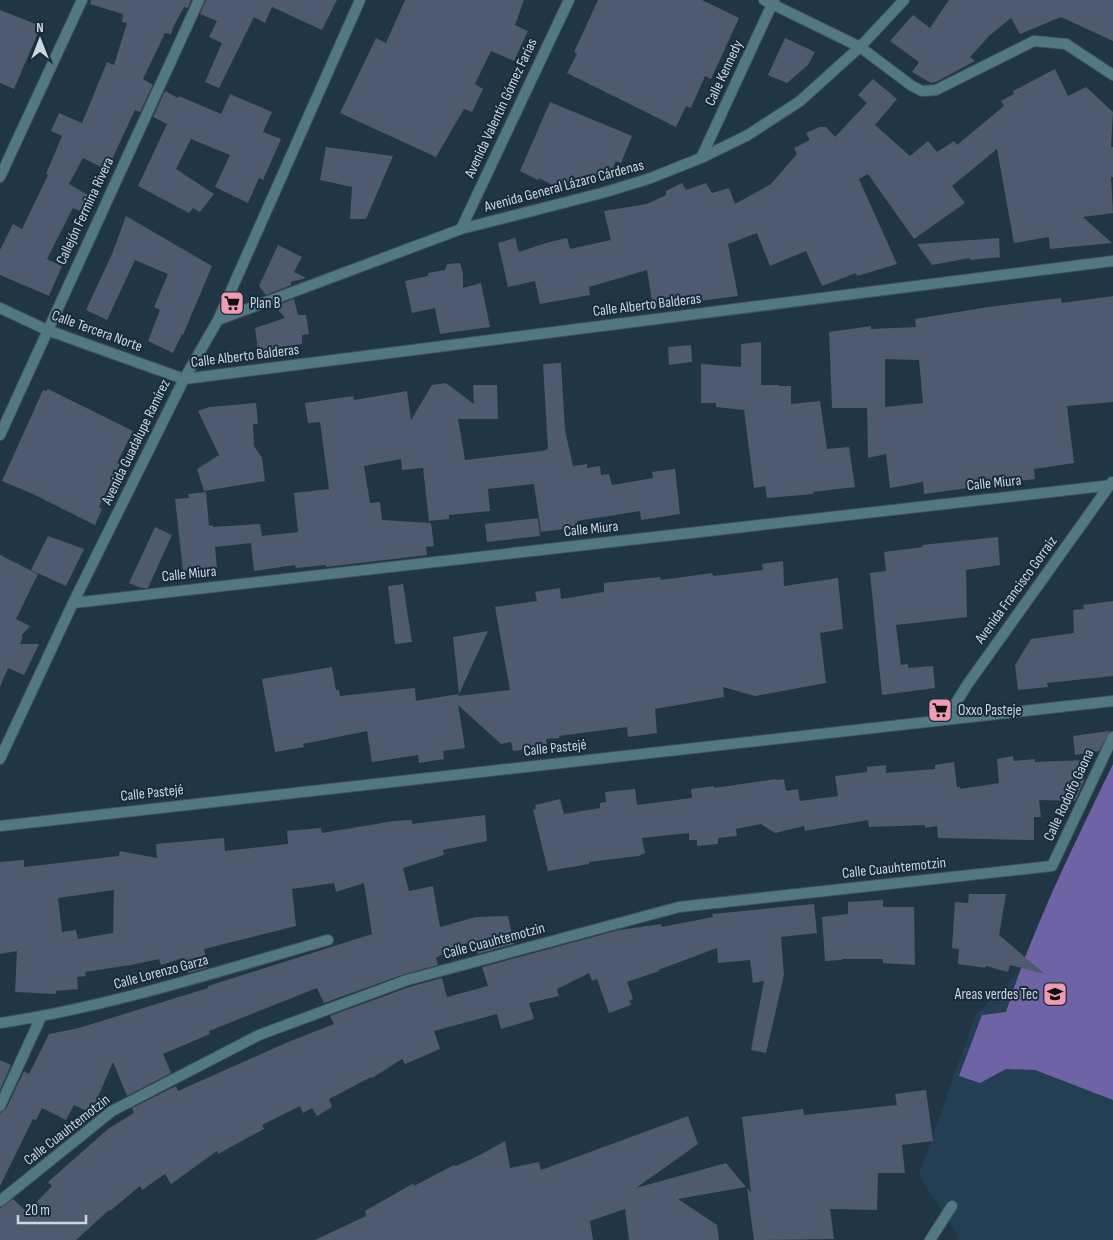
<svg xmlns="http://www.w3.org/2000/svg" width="1113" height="1240" viewBox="0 0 1113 1240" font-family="'Sofia Sans Condensed',sans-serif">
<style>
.built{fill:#233f53}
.forest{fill:#6d63a5}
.building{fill:#4f596f;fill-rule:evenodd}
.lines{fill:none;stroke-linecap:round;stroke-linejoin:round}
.street-casing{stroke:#405361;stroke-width:12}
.street{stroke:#527883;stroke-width:10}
.labels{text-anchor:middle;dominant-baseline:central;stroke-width:4;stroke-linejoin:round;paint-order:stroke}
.street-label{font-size:15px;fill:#cbd7e1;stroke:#172b3b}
.poi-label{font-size:15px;fill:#cbd7e1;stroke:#172b3b;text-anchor:start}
</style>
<rect width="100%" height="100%" fill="#213645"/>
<path class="built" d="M1113,766v474h-156l2,-3 -40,-62 56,-159 43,-44z"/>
<path class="forest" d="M1113,764v336l-78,-30 -29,-1 -26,14 -21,-7 23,-61 24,-3c27,-86 68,-167 107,-248z"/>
<path class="building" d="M91,0h100l-3,8 -4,-1 -11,20 -2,7 -6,-1 -22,46 10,6 -13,27 -5,-2 -28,60 -24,-12 -14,26 19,11 -8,16 -7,-3 -26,51 15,7 -13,30 -49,-21v-25l13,-26 9,5 1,-2 25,-52 -2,-1 16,-38 -11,-5 8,-18 23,10 25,-61 7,3 13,-42 -5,-1 1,-8 -33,-10z
M206,0h131l-15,30 -50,-23 -7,16 -11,-6 -35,71 -14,-6 17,-39 -13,-6 8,-16 -17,-7z
M405,0h119l-9,25 13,6 -14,30 -23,-10 -16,33 8,5 -11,23 -8,-3 -28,48 -96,-44 36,-75 10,5z
M598,0h104l37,18 -28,61 -6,-3 -14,32 -5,-2 -10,21 -109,-54 10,-19 -3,-2z
M949,0h164v41l-52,-24 -41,17 -9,-16 -21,17 -20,22 5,4 -39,21 -5,1 -19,-11 7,-10 -29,-21 23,-26 17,13z
M0,10l41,16 -27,63 -14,-6z
M785,38l30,14 -7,13 -21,18 -19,-8z
M1055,69l13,27 18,-9 27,25 -2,35h2v30h-2l2,36 -30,4 29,26 -62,6 -1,-12 -35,6 -17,-94 -45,37 13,17 -51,36 -46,-65 -9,5 38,85 -40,12 -1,-3 -34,13 -16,-35 -36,15 -13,-33 -29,11 10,52 -85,11 -6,-37 -58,17 1,8 -50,9 -5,-23 -27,6 -10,-44 17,-5 4,14 27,-9 21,-5 3,11 41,-9 -7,-29 43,-7 19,-9v-4l16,-8 4,7 20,-7 6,10 17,-5 6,16 36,-20 26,-30 -3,-6 16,-8 -4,-7 14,-6h6l9,10 32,-34 -9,-8 15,-16 24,20 -22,26 35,31 18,-15 9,11 17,-11 3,4 47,-39 -3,-5 13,-7 -1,-3z
M165,91l13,7 1,-2 42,18 9,-20 42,18 -9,20 18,7 -18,41 -4,-2 -11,25 -33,-16 15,-32 -39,-16 -15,30 38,25 -14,18 -7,-4 -4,5 -51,-27 29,-62 -14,-7z
M550,102l82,34 -11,27 -5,-2 -5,11 -53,16 -19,-10 -1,2 -18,-9z
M326,147l67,9 -27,63h-16l2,-32 -32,-7z
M126,216l86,50 -29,69 -1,-1 -9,19 -25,-12 12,-31 -6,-3 14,-33 -33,-14 -28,60 -21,-10 26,-56z
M999,238l1,19 -30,3v-2l-38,7 -15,-21z
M278,245l24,12 -8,15 12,6 -15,4v3l-25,10 -7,-9z
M460,263l3,10v15l18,-5 9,44 -50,7 -5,-26 -23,5 -7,-32 23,-5v-3l17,-3 2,-6z
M1113,296v106l-46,4 7,57 -40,6 1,10 -111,15 -1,-12 -33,6 -4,-34 -18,4 -1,-50h-35l-3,-76 42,-6v3l45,-2 -1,-8 80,-13 66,-8 1,5zM885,359l34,1 4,43 -38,4z
M294,299l4,16h8l3,19 -7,1v9l-44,6 -3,-22 30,-10 -10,-12z
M761,342v43h18v1h12v18l29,-3 7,48 22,-2 6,40 -42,5v2l-46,4 -2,-12 -11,2 -10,-78 -28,-3v-4h-15v-39l40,3v-23z
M691,345l1,17 -23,3 -1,-18z
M561,363l4,67 8,36 14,-2v4l13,-2 1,9 8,-1 3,11 41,-7 -1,-6 23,-3 5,45 -39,6 -1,-9 -63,10 1,6 -37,5 -7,-48 -46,5 2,22 -41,4v4l-20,2 -6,-53 -21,2 -1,-11 -37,7 6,37 10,-1 2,18 49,3 3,23 -8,1 1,8 -101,12v-2l-30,3 -1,-3 -41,6 -3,-28 -36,4 2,21 -34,3 -8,-72 14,-1 -1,-4 18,-2 3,34 4,-1v2l47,-3 2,12 36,-4 -4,-39 35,-4 -9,-67 -12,1 -3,-20 48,-7 1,4 53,-9 4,29 21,-35 14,-2 28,21 -1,-19h24l1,34h-40l7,41 78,-9 5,-2 -5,-85z
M48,389l85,42 -16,32 3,1 -21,43 3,2 -7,16 -62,-31 -31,-13 41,-91 3,1z
M256,403l2,21h-5l1,22 8,12 3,23 -61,10 -7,-22 22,-14 -21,-44 11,-4z
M538,518l2,18 -53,6 -2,-18z
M155,527l17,8 -24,53h-7l-12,-5z
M48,536l36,13 -18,37 -35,-16z
M998,537l2,28 -34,5 1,47 -71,8 5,40 7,-1v4l25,-2 2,22 -53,7 -12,-122 16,-2 -2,-19 39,-5 -1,-2z
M0,555l38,19 -22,45 14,7 -9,10 2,1 -3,7h19l-15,31 -16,-7 -8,19z
M783,561l1,25 54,-8 5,51 -23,4 6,50 -71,13 -32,-9 1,10 -69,12 2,24 -29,4 -1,-10 -68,9 1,2 -14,1 1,8 -34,4 -2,-9 -10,2 -43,-39 7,43 -22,3 1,8 -25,4 -1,-8 -46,7 -5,-31 -64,13 1,3 -29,5 -13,-73 70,-12 4,23h3l1,6 75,-8 1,13 43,-7 -1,2 52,-6 -15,-83 42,-6 -2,-9 25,-4 1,11 43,-7v-9l56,-6 1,3 51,-7 1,3 50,-6 -1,-6z
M403,584l9,58 -17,2 -7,-58z
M1113,601v75l-66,7 1,4 -30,3 -3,-25 16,-26 43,-6 -1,-23 11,-1 -1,-4z
M488,631l-29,63 -6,-57z
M1110,731l-11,20 -24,4 -2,-19z
M1013,756l1,5 21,-2v3l51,-2 -2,21 -9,20 -36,-1 2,17h-7v23l-96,-2 -1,-12 -12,2v-3l-56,2 -1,-7 -63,11 -1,-5 -29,7 -14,-9 -25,5 1,7 -19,2v6l-21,2v-6h-8v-7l-47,5 3,15 -6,3 -50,6v2l-41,7 -15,-61 3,-1 -1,-4 25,-6 4,15 36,-6v-5l6,-1 -1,-10 30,-3 2,16 55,-7 -1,-9 23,-3v2l62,-9 1,1 7,-1 2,12 12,-2 2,12 38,-5 -3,-20 32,-4v-5l19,-2v8l49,-4v-4l19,-3 3,25h3v2l39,-6 -2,-24z
M485,815l2,26 -44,9 1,5 -41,13 6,23 24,-5 7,41 36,-10 32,-1 6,28 -36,10 -4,-13 -19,6 -19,11 2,7 -33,9 -81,29 -7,-15 -108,43 1,3 -47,20 8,19 -44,23 -14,-34 -22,51 -17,-8 -8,15 -24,-12 -6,12 -3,-1 -33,67v-73l6,-4 18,-38 5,3 20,-40 30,-6 129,-40v-2l164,-52 -8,-51 -28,9 -2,-9 -42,6 4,37 -92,23 3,19 -19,5 -5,-15 -22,7 -2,-6 -28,6 -46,7 1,4 -9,1 1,12 -22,2v3l-41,-2 2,-41 -17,3v-92l24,-2v7l95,-11 1,-5 37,7 -1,-14 68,-6 1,13 63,-7 -1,-13 34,-3 1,5 72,-12 18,-1v4zM114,890l-1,43 -35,6 -2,-9 -14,2 -4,-34z
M969,894h37l-7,41 46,39 -35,-9 -2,7 -22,-6 -1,2 -27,-4 1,-15 -7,-1 3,-46 13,1z
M883,900v7h31l1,58 -32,-2v-4h-41v1l-17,1 -3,-44 26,-3v-12z
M814,904l3,29 -36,4 3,38 -18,78 -15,-3 13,-69 -11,2 -3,-23 -32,3 -1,-15 -59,22 1,1 -32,11 6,17 -4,2 2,4 -22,8 -12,-34 -5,2 -3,-8 -32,16 2,7 -30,7 5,16 -33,10 -4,-15 -63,17 6,18 -35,15 -3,-5 -30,19 -1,-1 -42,22 3,8 -15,9 -5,-8 -9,5 -3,-7 -38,19 2,4 -46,25 -1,-3 -46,33 -6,-10 -23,16 -2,-4 -30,25 -1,-1 -33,30h-76v-32l13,-9 14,13 25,-26 -4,-4 60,-53 26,-16 -2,-5 44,-22 2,5 110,-49 46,-18 -4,-8 79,-29 33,-9 5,19 41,-11 -6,-19 137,-37 42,-6 1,3 51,-10 -1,-3z
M0,1060l11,5 -11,25z
M926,1090l7,51 -31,4 3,28h-27l-1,37 -47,-1 4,30 -80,1 -7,-52 4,4 -9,-75 61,-8 1,6 93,-10 -2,-11z
M688,1116l10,28 -62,44 90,-25 20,24 -68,12 39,26 2,15h-90l-4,-31 -35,12 3,19h-278l51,-24 -1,-5 49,-28v3l40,-21 2,1 22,-10 27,-15 5,27 29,-6 2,8z"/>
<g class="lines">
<g class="street-casing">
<path id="street" d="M764,0l96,47 52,39 10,5 14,-1 98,-49 32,3 47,31
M701,158l73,-158
M0,177l82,-177
M461,229l108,-229
M0,308l47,22 137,49 929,-118
M218,320l243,-91 141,-36 46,-14 53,-21 47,-23 52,-34 60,-54 44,-47
M0,435l199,-435
M73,603l1040,-118
M946,719l21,-34 145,-203
M0,759l73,-156 111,-224 34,-59 142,-320
M0,826l1113,-125
M0,1023c112,-17 219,-52 328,-83
M0,1106l41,-89
M0,1201l112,-90 147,-76 148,-55 272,-73 373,-41 61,-129
M930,1240l22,-34"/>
</g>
<use href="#street" class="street"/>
</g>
<defs>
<g id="supermarket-square" transform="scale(1.25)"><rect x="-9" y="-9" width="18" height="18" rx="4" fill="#f19ab3" stroke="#172b3b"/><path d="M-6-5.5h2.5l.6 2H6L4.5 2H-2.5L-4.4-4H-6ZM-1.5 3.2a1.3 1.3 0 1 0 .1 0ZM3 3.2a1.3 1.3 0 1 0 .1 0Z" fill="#111"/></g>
<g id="university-square" transform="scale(1.25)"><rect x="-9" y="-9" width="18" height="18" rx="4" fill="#f19ab3" stroke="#172b3b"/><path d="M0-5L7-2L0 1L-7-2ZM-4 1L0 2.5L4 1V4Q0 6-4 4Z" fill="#111"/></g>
</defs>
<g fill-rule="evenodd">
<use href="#supermarket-square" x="232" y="303"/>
<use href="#supermarket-square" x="940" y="710"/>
<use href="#university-square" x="1055" y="994"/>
</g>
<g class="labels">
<g class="street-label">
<text transform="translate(724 73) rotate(-65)">Calle Kennedy</text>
<text transform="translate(501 108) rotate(-65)">Avenida Valentín Gómez Farías</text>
<text transform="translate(564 186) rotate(-15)">Avenida General Lázaro Cárdenas</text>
<text transform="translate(85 211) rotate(-65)">Callejón Fermina Rivera</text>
<text transform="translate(647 305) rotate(-7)">Calle Alberto Balderas</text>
<text transform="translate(97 331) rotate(20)">Calle Tercera Norte</text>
<text transform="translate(245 356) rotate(-7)">Calle Alberto Balderas</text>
<text transform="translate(136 442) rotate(-64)">Avenida Guadalupe Ramírez</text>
<text transform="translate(994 483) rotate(-6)">Calle Miura</text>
<text transform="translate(591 529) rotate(-6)">Calle Miura</text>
<text transform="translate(189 574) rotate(-6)">Calle Miura</text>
<text transform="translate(1016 590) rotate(-54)">Avenida Francisco Gorraiz</text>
<text transform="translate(555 748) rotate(-6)">Calle Pastejé</text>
<text transform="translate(152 793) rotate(-6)">Calle Pastejé</text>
<text transform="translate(1069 795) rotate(-65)">Calle Rodolfo Gaona</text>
<text transform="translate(894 868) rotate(-6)">Calle Cuauhtemotzin</text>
<text transform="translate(494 941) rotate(-15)">Calle Cuauhtemotzin</text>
<text transform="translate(161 972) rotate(-15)">Calle Lorenzo Garza</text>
<text transform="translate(67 1130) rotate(-38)">Calle Cuauhtemotzin</text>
</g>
<g class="poi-label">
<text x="250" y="303">Plan B</text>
<text x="958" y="710">Oxxo Pasteje</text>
<text x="1038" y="994" text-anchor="end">Areas verdes Tec</text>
</g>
</g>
<g transform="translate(40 40)" stroke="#172b3b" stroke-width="4" paint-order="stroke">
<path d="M0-4L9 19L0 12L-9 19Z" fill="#cbd7e1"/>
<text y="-8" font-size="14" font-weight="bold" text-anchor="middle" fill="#cbd7e1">N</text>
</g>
<path d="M18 1215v8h68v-8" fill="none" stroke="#cbd7e1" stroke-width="2.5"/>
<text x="25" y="1215" font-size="15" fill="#cbd7e1" stroke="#172b3b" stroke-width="4" paint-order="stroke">20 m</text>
</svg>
